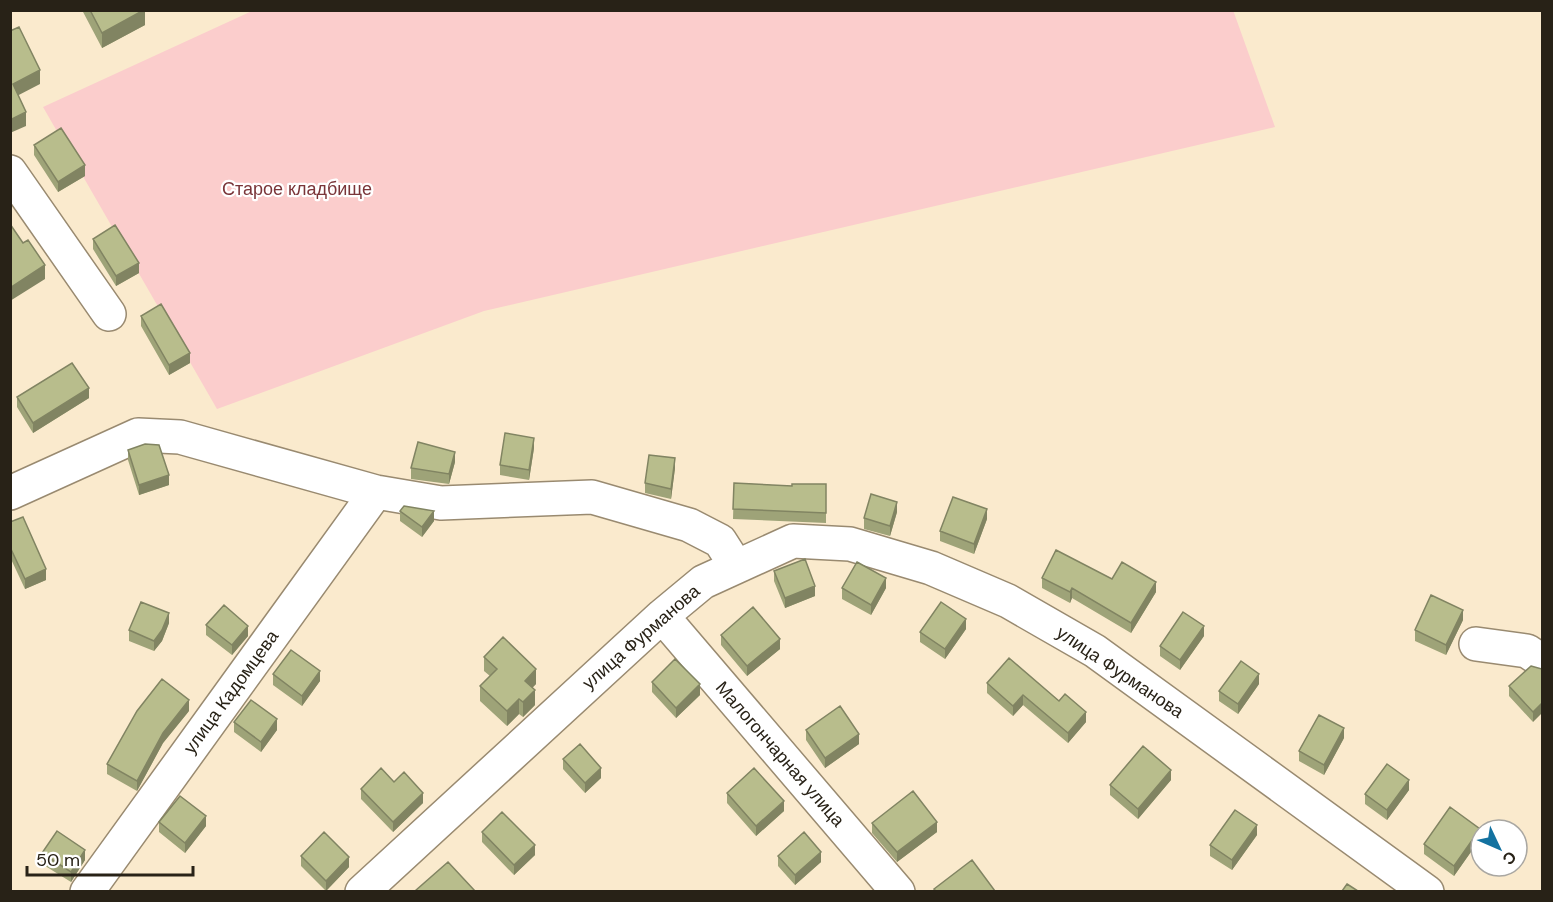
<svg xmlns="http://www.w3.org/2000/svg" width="1553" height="902" viewBox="0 0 1553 902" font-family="'DM Sans',sans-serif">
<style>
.green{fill:#fbcdcc}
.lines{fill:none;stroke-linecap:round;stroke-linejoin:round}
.minor-casing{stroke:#998a70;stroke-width:36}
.minor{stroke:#fff;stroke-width:33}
.wall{fill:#9ea378}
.shaded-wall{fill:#818462}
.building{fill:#b8bd8c;stroke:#818462;stroke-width:1.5}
.labels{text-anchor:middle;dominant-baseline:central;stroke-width:4.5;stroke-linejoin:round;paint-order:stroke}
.park-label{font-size:18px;fill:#7a3539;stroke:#fff}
.street-label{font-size:18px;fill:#282217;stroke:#fff}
</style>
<rect width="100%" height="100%" fill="#faeacd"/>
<path class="green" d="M1233,10l42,117 -791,184 -267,98 -174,-302 209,-96z"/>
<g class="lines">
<g class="minor-casing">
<path id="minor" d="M10,172l99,142
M10,493l128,-58 42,2 196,55 65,11 151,-6 97,28 31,16 16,25
M662,616l236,276
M1476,644l51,7 15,10
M87,892l289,-400
M362,892l300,-276 41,-34 90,-41 57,3 81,24 77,33 87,50 332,241"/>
</g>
<use href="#minor" class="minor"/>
</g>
<path class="wall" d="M82,10h63v15l-43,23z
M34,145l51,31 -27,16 -24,-37z
M93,239l46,34 -23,13 -23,-37z
M141,316l49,47 -21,12 -28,-49z
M17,397l72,1 -56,35 -16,-26z
M534,448l-5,32 -29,-5v-10z
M128,450l41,35 -30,10 -11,-35z
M455,462l-6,22 -38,-5v-11z
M675,468l-4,31 -26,-6v-10z
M734,483l58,3 34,-2v39l-93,-4z
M400,511l34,10 -12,16 -22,-16z
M897,512l-7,24 -26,-7v-11z
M987,519l-13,35 -34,-13v-10z
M10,522l36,58 -21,9 -15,-32z
M774,571l41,25 -30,12 -11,-27z
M1042,578l70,1 44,13 -25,41 -59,-35 -2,5 -28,-15z
M842,588h44l-15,27 -29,-16z
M1463,620l-17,35 -31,-14v-11z
M169,623l-7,18 -8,10 -25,-10v-11z
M206,625l42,11 -16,19 -26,-20z
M966,629l-21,30 -25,-17v-10z
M721,635l59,14 -33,27 -26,-31z
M1204,636l-24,34 -20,-14v-10z
M484,657l52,27 -4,4 3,17 -12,12 -4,-3 -12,12 -27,-25v-15l10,-10 -6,-5z
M1541,670l-8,52 -24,-26v-10z
M273,674l47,7 -18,25 -29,-21z
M652,682l48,13 -24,23 -24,-26z
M987,683l72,18 27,21 -18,21 -45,-38 -10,11 -26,-23z
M1259,684l-21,30 -19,-13v-10z
M189,711l-26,32 -26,48 -30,-17v-10z
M234,722l43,8 -16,22 -27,-20z
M806,730l53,14 -34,24 -19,-28z
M1344,738l-20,37 -25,-14v-10z
M563,759l38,19 -16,15 -22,-24z
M1171,780l-33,39 -28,-24v-10z
M361,789l62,14 -30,29 -32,-33z
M1409,790l-22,30 -22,-16v-10z
M727,793l57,18 -28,25 -29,-33z
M159,822l47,4 -21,27 -26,-21z
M872,823l65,9 -40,30 -25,-29z
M482,832l53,23 -21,20 -32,-33z
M1257,835l-25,35 -22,-14v-11z
M1480,839l-26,37 -30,-22v-10z
M42,853l43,7 -14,22 -29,-18z
M301,856l48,11 -23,24 -25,-25z
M778,856l43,6 -26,23 -17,-19z"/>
<path class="shaded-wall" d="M144,10h1v15l-43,23v-15z
M40,70v14l-27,14v-14z
M26,112v14l-16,7v-13z
M85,165v11l-27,16v-10z
M139,263v10l-23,13v-10z
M45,265v14l-35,22v-13z
M190,353v10l-21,12v-10z
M89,388v10l-56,35v-10z
M534,438v10l-5,32v-10z
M455,452v10l-6,22v-10z
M675,458v10l-4,31v-10z
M169,475v10l-30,10v-10z
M897,502v10l-7,24v-10z
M987,509v10l-13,35v-10z
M434,511v10l-12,16v-10z
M46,569v11l-21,9v-10z
M886,578v10l-15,27v-10z
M1156,582v10l-25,41v-10z
M815,586v10l-30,12v-10z
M1072,588v10l-2,5v-11z
M1463,610v10l-17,35v-10z
M169,613v10l-7,18 -8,10v-10z
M966,619v10l-21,30v-10z
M248,626v10l-16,19v-10z
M1204,626v10l-24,34v-10z
M780,639v10l-33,27v-10z
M536,669v15l-11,11v-14z
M320,671v10l-18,25v-10z
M1259,674v10l-21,30v-10z
M700,684v11l-24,23v-10z
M535,690v15l-12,12v-15z
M1023,695v10l-10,11v-10z
M519,699v15l-12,12v-15z
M189,700v11l-26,32 -26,48v-10l26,-48z
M1542,703v10l-9,9v-10z
M1086,712v10l-18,21v-10z
M277,719v11l-16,22v-10z
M1344,728v10l-20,37v-10z
M859,734v10l-34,24v-10z
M601,768v10l-16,15v-10z
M1171,770v10l-33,39v-10z
M1409,780v10l-22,30v-10z
M423,793v10l-30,29v-10z
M784,801v10l-28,25v-10z
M206,816v10l-21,27v-10z
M937,822v10l-40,30v-10z
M1257,825v10l-25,35v-10z
M1480,829v10l-26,37v-10z
M535,845v10l-21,20v-10z
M85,850v10l-14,22v-10z
M821,852v10l-26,23v-10z
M349,857v10l-23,24v-10z"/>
<path class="building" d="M90,10h54l-42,23z
M19,27l21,43 -27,14 13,28 -16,8v-89z
M61,128l24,37 -27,17 -24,-37z
M10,224l13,19 5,-3 17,25 -35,23z
M115,225l24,38 -23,13 -23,-37z
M161,304l29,49 -21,12 -28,-49z
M72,363l17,25 -56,35 -16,-26z
M505,433l29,5 -5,32 -29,-5z
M418,442l37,10 -6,22 -38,-6z
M145,444l14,1 10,30 -30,10 -11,-35z
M649,455l26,3 -4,31 -26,-6z
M734,483l58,3v-2h34v29l-93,-4z
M871,494l26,8 -7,24 -26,-8z
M953,497l34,12 -13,35 -34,-13z
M404,506l30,5 -12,16 -22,-16z
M23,517l23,52 -21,10 -15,-32v-25z
M1056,550l56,29 10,-17 34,20 -25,41 -59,-35 -2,4 -28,-14z
M805,559l10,27 -30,12 -11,-27z
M857,562l29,16 -15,27 -29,-17z
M1431,595l32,15 -17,35 -31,-15z
M141,602l28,11 -7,17 -8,11 -25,-11z
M941,602l25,17 -21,30 -25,-17z
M224,605l24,21 -16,19 -26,-20z
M753,607l27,32 -33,27 -26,-31z
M1183,612l21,14 -24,34 -20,-14z
M503,637l33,32 -11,12 10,9 -12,12 -4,-3 -12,12 -27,-25 17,-17 -13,-12z
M291,650l29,21 -18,25 -29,-22z
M1009,658l50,43 6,-7 21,18 -18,21 -45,-38 -10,11 -26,-23z
M675,659l25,25 -24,24 -24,-26z
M1241,661l18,13 -21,30 -19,-13z
M1531,666l11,3v34l-9,9 -24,-26z
M162,679l27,21 -26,33 -26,48 -30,-17 30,-53z
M251,700l26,19 -16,23 -27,-20z
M840,706l19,28 -34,24 -19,-28z
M1319,715l25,13 -20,37 -25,-14z
M580,744l21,24 -16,15 -22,-24z
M1143,746l28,24 -33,39 -28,-24z
M1387,764l22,16 -22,30 -22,-16z
M381,768l13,14 10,-10 19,21 -30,29 -32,-33z
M754,768l30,33 -28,25 -29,-33z
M913,791l24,31 -40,30 -25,-29z
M180,796l26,20 -21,27 -26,-21z
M1450,807l30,22 -26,37 -30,-22z
M1235,810l22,15 -25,35 -22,-15z
M502,812l33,33 -21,20 -32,-33z
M57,831l28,19 -14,22 -29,-19z
M324,832l25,25 -23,24 -25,-25z
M804,832l17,20 -26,23 -17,-19z
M972,860l23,31h-59l-2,-2z
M448,862l27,29h-60z
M1347,884l11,7h-16z"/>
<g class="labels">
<g class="park-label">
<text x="297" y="189">Старое кладбище</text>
</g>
<g class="street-label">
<text transform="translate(641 637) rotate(-41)">улица Фурманова</text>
<text transform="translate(1120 672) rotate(34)">улица Фурманова</text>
<text transform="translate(231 692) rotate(-54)">улица Кадомцева</text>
<text transform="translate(780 754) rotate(49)">Малогончарная улица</text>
</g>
</g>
<rect width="1553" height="902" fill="none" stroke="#282217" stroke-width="24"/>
<g transform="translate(1499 848) rotate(134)"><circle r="28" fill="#ffffff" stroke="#a9a7a2" stroke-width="1.5"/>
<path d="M0-4.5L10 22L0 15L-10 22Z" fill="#1372a0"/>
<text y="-9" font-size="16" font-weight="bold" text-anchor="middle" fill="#282217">С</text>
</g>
<path d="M27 866v9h166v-9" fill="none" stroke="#282217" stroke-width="3"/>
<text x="36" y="866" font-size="18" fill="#282217" stroke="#ffffff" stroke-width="4.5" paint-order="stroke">50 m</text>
</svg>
